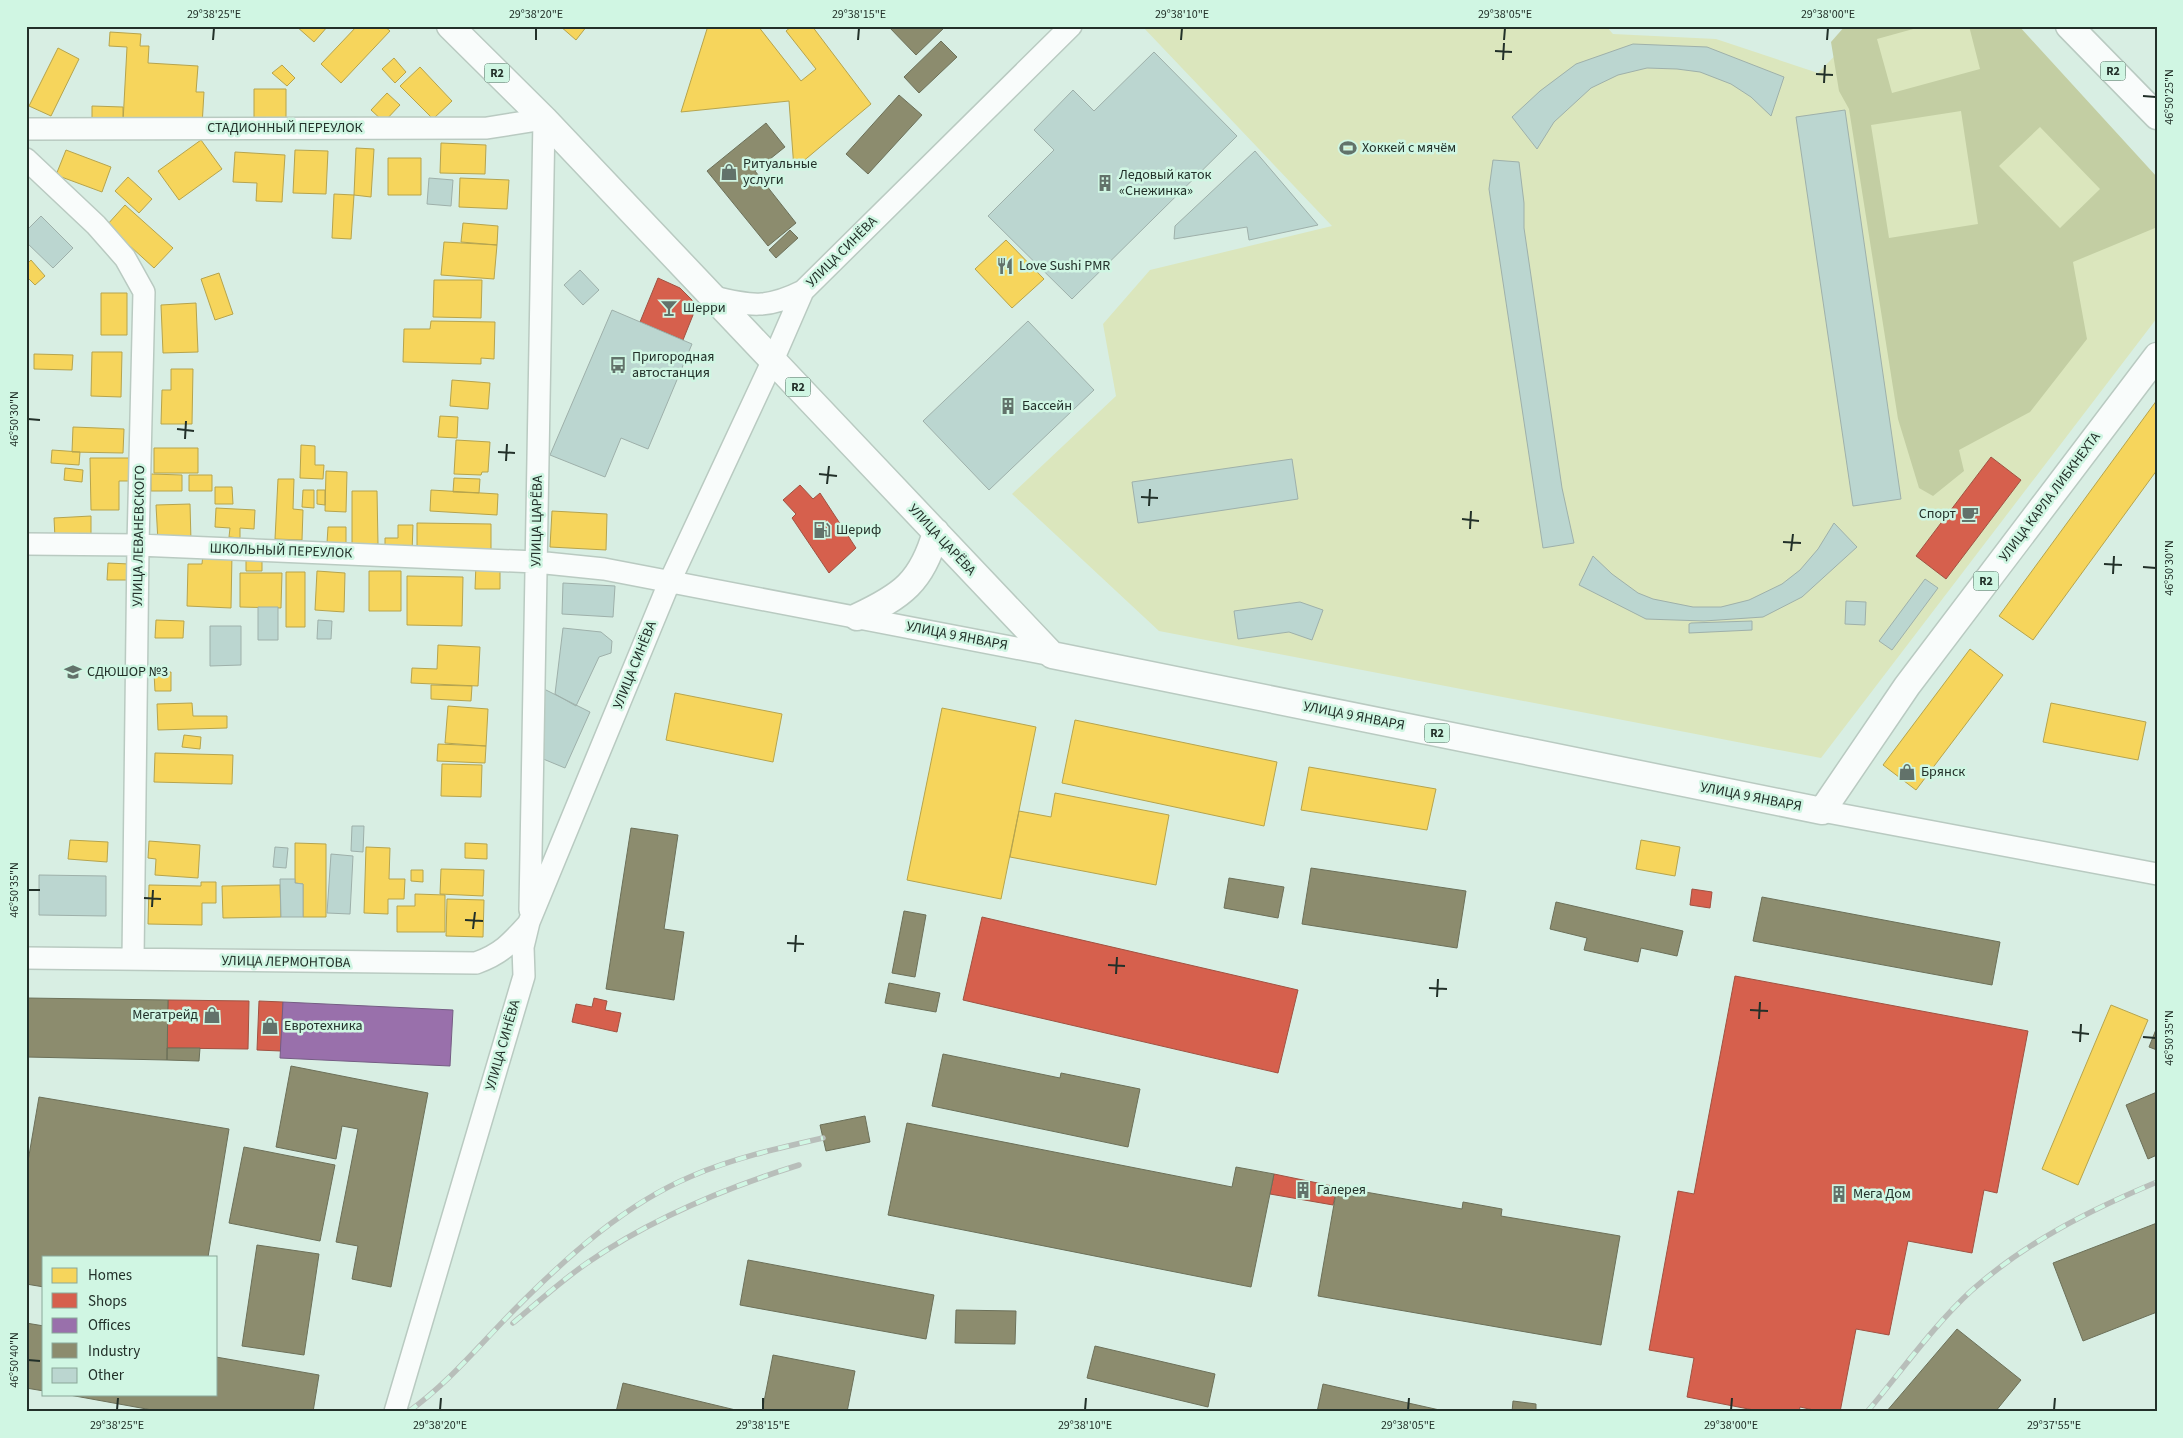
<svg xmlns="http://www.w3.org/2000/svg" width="2183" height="1438" viewBox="0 0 2183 1438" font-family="'Source Sans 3',sans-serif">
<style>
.green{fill:#dbe6bd}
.forest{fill:#c3cea3;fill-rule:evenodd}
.homes{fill:#f6d55c;stroke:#b6a44d}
.shops{fill:#d6604d;stroke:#a05242}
.offices{fill:#9970ab;stroke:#755d84}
.industry{fill:#8c8c6e;stroke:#6c7059}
.building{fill:#bbd6d0;stroke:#9eb0aa}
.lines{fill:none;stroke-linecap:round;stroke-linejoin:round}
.minor-casing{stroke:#b9cac1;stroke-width:24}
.major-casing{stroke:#b9cac1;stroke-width:29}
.minor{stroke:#f9fcfb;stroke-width:21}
.major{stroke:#f9fcfb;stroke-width:26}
.rail-casing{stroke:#b8beba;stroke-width:5.5}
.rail{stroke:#d0f6e3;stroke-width:4;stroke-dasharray:11;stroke-linecap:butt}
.ticks{fill:none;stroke:#223029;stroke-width:2}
.labels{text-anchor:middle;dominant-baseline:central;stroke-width:5;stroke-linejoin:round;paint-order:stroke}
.shield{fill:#d0f6e3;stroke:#566b61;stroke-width:1}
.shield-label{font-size:12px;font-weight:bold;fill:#223029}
.street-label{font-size:14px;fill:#223029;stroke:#d0f6e3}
.poi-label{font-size:14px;fill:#223029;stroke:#d0f6e3;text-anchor:start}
.neatline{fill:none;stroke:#223029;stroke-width:2}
.ticks-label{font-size:12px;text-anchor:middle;fill:#223029}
</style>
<rect width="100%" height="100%" fill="#d8eee3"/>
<path class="green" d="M1142,26h464l7,8 103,5 102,34 46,-47h136l157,167v125l-336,440 -662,-127 -147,-137 104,-98 -13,-72 47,-54 182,-44z"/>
<path class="forest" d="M1845,26h79l-47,13 15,54 88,-24 -11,-43h50l138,151 -2,51 -82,34 14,77 -57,73 -71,38 5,21 -31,25 -14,-8 -21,-69 -49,-310 -10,-18 -8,-49zM1961,111l17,113 -89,14 -18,-113zM2040,127l60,62 -40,39 -61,-62z"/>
<path class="homes" d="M296,26h32l-14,16z
M357,26h27l6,5 -49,52 -20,-19z
M560,26h27l-11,14z
M710,26h48l43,55 15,-12 -30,-38 6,-5h20l59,78 -77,65 -5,-68 -108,11 26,-83z
M110,32l31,2 -1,12h9l-1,17 50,3 -2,26h8l-2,34 -79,-4 4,-75 -18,-1z
M58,48l21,11 -28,57 -22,-10z
M394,58l12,14 -11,11 -13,-14z
M282,65l13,13 -8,8 -15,-13z
M420,67l32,34 -19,18 -33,-33z
M254,89h32v31h-32z
M387,93l13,12 -16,17 -13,-12z
M92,106l31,1v15l-31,-3z
M201,140l21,29 -43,31 -21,-29z
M441,143l45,2 -1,29 -45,-1z
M356,148l18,1 -3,48 -17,-2z
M66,150l45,17 -9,25 -46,-17z
M295,150l33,1 -2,43 -33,-1z
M235,152l50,3 -3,47 -26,-1 1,-18 -24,-1z
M388,158h33v37h-33z
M128,177l24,22 -13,14 -24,-22z
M460,178l49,2 -2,29 -48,-2z
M334,194l20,1 -3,44 -19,-1z
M125,205l48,43 -19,20 -47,-43z
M463,223l35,3 -1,19 -36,-3z
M1006,240l38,39 -32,29 -37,-39z
M444,242l53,3 -3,34 -53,-4z
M31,260l14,16 -10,9 -9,-9v-11z
M219,273l14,41 -18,6 -14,-41z
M434,280h48l-1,38 -48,-1z
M101,293h26v42h-26z
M196,303l2,49 -35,1 -2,-48z
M431,321l64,1 -1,37 -13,-1v6l-78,-2 1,-33h26z
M92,352h30l-1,45 -30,-1z
M34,354l39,1 -1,15 -38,-1z
M171,369h22l-1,55h-31l1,-34h9z
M452,380l38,3 -2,26 -38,-3z
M2157,400v70l-124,170 -34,-24z
M440,416l18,1 -1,21 -19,-1z
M73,427l51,2 -1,24 -51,-1z
M456,440l34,2 -2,30h-6l-1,3 -27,-1z
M301,445l14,1v19h9l-1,14 -23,-1z
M154,448h44v25h-44z
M52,450l28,2 -1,13 -28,-2z
M90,458h40v23h-11v29h-28z
M65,468l18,2 -1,12 -18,-2z
M326,471l21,1 -1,40 -21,-1z
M151,474l31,1v16h-31z
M189,475h23v16h-23z
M454,478l26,1 -1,14 -26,-1z
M278,479h16l-1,30 10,1 -1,30 -27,-1z
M215,487h17l1,17h-18z
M303,490h11v18l-12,-1z
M317,490h8v15l-8,-1z
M431,490l67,4 -1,21 -67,-4z
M352,491h25l1,53h-26z
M190,504l1,37 -33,1 -2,-37z
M216,508l39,2 -1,19 -14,-1v10l-11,-1 1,-9 -15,-1z
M552,511l55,3 -1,36 -56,-3z
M91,516v21l-36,1 -1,-20z
M417,523l74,1v29l-74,-1z
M398,525h15l-1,28h-27v-15h13z
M328,527h18v26l-19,-10z
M203,553l29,1 -1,54 -44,-2 1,-42h14z
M246,558l16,1v12h-16z
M108,563l21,1 -1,16h-21z
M476,564h24v25h-25z
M317,571l28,2 -1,39 -29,-2z
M369,571h32v40h-32z
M286,572h19v55h-19z
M240,573h42l-1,35 -41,-1z
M407,576l56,1 -1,49 -55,-1z
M156,620l28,1 -1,17h-28z
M438,645l42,2 -2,39 -67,-3 1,-15 25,1z
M1970,649l33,26 -87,115 -33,-25z
M171,672v19h-16l-1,-18z
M431,685l41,1 -1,15 -40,-2z
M675,693l107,21 -9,48 -107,-22z
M192,703l1,13h34v12l-69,2 -1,-26z
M2051,703l95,19 -8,38 -95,-18z
M448,706l40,3 -2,37 -41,-3z
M942,708l94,19 -35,172 -94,-19z
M1075,720l202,42 -13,64 -202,-43z
M184,735l17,2 -1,12 -18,-2z
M438,744l48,2 -1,17 -48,-2z
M155,753l78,2 -1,29 -78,-2z
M442,764l40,1 -1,32 -40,-1z
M1309,767l127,22 -9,41 -126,-20z
M1055,793l114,22 -13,70 -146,-28 9,-46 32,6z
M70,840l38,2 -1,20 -39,-3z
M1641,840l39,7 -5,29 -39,-7z
M149,841l51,4 -2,33 -43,-3 1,-16 -8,-1z
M295,843l31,1v73h-23v-33l-8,-1z
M465,843l22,1v15l-22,-1z
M366,847l24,1 -1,31h16l-1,20h-16v15l-24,-1z
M441,869l43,1 -1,26 -43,-2z
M411,870h12v12l-12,-1z
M201,882h15v21h-14v22l-54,-1 1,-39 52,1z
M280,885l1,32 -58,1 -1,-32z
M415,894l30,1v37h-48v-26h18z
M447,899l37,1 -1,37 -37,-1z
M2111,1005l37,15 -70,165 -36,-16z"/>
<path class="shops" d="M658,278l22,10 13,13v14l-10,25 -43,-18z
M1991,457l30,23 -75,99 -30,-23z
M800,485l13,14 7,-6 36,55 -27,25 -37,-55 4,-4 -13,-14z
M1692,889l20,3 -2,16 -20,-3z
M982,917l316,73 -20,83 -315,-73z
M1735,976l293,55 -31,162 -13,-3 -12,63 -64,-12 -19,94 -33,-6 -16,83h-17l-23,-5 -1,5h-35l-77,-15 7,-39 -45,-8 29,-159 16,3z
M594,998l13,3 -2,9 16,3 -4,19 -45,-10 4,-18 16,3z
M168,1000l81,1 -1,48 -81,-1z
M259,1001l24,1 -2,49 -24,-1z
M1274,1174l63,13 -4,18 -63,-11z"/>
<path class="offices" d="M283,1002l170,8 -3,56 -170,-8z"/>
<path class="industry" d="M888,26h58l-30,29z
M941,41l16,16 -38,36 -15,-16z
M899,95l23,20 -54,59 -22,-20z
M766,123l19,24 -30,24 41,52 -28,23 -61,-75z
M790,230l8,8 -22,20 -7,-8z
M631,828l47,7 -14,94 20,3 -10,68 -68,-11z
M1311,868l155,23 -9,57 -155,-24z
M1229,878l55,9 -6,31 -54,-10z
M1762,897l238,45 -8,43 -239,-44z
M1556,902l127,29 -6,25 -36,-8 -3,14 -54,-12 3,-12 -37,-9z
M904,911l22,4 -11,62 -23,-4z
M889,983l51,10 -4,19 -51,-9z
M26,998l142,2 -1,60 -141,-3z
M2157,1027v23l-8,-3z
M167,1048h33l-1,13 -32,-1z
M943,1054l117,24 1,-5 79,16 -12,58 -196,-41z
M291,1066l137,27 -37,194 -39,-8 6,-33 -22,-4 22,-113 -16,-3 -6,33 -60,-12z
M2157,1092v63l-9,4 -22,-54z
M39,1097l190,32 -21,128h-164v30l-18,-3v-111z
M865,1116l5,26 -44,9 -6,-26z
M907,1123l325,64 4,-20 38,7 -23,113 -363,-72z
M244,1147l91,18 -15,76 -91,-18z
M1337,1187l125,22 1,-7 39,7 -1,7 119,20 -19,109 -283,-49z
M2157,1223v89l-74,29 -30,-78z
M257,1245l62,9 -15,101 -62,-9z
M748,1260l186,35 -8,44 -186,-34z
M956,1310l60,1 -1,33 -60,-1z
M26,1323l18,3v65l-18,-3z
M1957,1329l64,51 -26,32h-109z
M1095,1346l120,28 -7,33 -121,-29z
M773,1355l82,16 -8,41h-85z
M216,1357l103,18 -6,37h-150l-99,-18h152z
M623,1383l121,29h-128z
M1323,1384l121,27v1h-127z
M1513,1401l23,3v8h-24z"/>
<path class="building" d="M1633,44l74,3 77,30 -13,39 -20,-19 -20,-13 -31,-12 -23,-3 -30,-1 -29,7 -27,13 -37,34 -17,27 -25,-32 28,-26 36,-27z
M1154,52l83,84 -165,163 -84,-83 66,-66 -20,-20 39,-40 21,21z
M1845,110l56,389 -48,7 -57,-389z
M1255,151l63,74 -69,15 -2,-13 -73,12 1,-13z
M1493,160l26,2 5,41v25l38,260 12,55 -31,5 -54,-359z
M429,178l24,2 -2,26 -24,-2z
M41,216l32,32 -20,20 -27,-26v-11z
M580,270l19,20 -16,15 -19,-20z
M612,310l80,34 -44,105 -27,-11 -16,39 -55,-22z
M1028,321l66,69 -105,100 -66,-69z
M1292,459l6,40 -160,24 -6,-41z
M1834,523l23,24 -55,50 -39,20 -59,4 -58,-2 -67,-34 14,-29 19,18 26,19 15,6 40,8h28l28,-7 33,-16 18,-14 18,-21z
M1925,579l13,9 -46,62 -13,-9z
M563,583l52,3 -2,31 -51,-3z
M1846,601l20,1 -1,23 -20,-1z
M1300,602l23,8 -11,30 -23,-8 -51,7 -4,-28z
M258,607h20v33h-20z
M318,620l14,1 -1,18h-14z
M1752,621v9l-63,3v-9l2,-1z
M210,626h31v39l-31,1z
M563,628l38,4 11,9 -1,12 -12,4 -23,49 -21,-12z
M540,687l50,25 -25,56 -29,-12z
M352,826h12l-1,26 -12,-1z
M275,847l13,1 -2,20 -13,-1z
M331,854l22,2 -3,58 -23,-1z
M39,875l67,1v40l-67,-1z
M280,879h15v4l8,1v33h-22z"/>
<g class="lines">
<g class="minor-casing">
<path id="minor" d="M26,129l461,-1 57,-9 -14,791
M26,159l70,66 29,33 19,34 -6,253 -5,414
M713,297c38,9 54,12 90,-6
M26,544l112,1 398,17 68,7 448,86
M1822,811l335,63
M26,958l450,5c25,-9 34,-19 52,-39
M395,1412l129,-436 -1,-29 6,-25 140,-339 104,-223 30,-69 268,-265"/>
</g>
<g class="major-casing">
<path id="major" d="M450,26l94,93 508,536 770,156 85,-125 250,-330
M2069,26l88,90
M857,617c45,-21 65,-35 79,-85"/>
</g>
<use href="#minor" class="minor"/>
<use href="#major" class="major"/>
<g class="rail-casing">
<path id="rail" d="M513,1323c24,-20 48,-42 74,-60 64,-44 138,-75 212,-98
M408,1412c42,-30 73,-69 109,-105 51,-51 108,-103 175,-131 42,-18 87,-28 131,-38
M1867,1412c33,-39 67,-87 104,-121 55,-49 119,-81 186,-109"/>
</g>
<use href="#rail" class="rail"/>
</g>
<path class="ticks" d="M213,40l1,-12M536,40v-12M858,40l1,-12M1181,40l1,-12M1504,40l1,-12M1827,40l1,-12M1495,51l17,1M1503,60l1,-17M1816,74l17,1M1824,83l1,-18M2143,96l13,1M28,419l12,1M177,429l17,2M185,439l1,-18M498,452l17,1M506,461l1,-17M819,474l18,2M827,484l2,-18M1141,497l17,1M1149,506l1,-17M1462,519l17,2M1470,529l1,-18M1783,542l18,1M1791,551l2,-17M2104,564l18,1M2143,567l13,1M2113,574l1,-18M28,890h12M144,898l17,1M152,907l1,-17M465,920l18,1M473,929l2,-17M787,943l17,1M795,952l1,-17M1108,965l17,1M1116,974l1,-17M1429,988l18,1M1437,997l1,-18M1750,1010l18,1M1759,1019l1,-17M2072,1032l17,2M2143,1037l13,1M2080,1042l1,-18M28,1360l12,1M117,1410l1,-12M440,1410l1,-12M763,1410v-12M1085,1410l1,-12M1408,1410l1,-12M1731,1410l1,-12M2054,1410l1,-12"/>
<defs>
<g id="stadium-bare" transform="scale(1.35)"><path d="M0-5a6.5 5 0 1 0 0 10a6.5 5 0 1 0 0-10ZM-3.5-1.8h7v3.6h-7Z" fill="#62726a" stroke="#d0f6e3" stroke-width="2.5" paint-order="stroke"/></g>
<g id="shop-bare" transform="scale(1.35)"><path d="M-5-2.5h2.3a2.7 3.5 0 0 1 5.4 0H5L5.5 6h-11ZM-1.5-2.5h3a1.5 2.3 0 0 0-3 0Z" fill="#62726a" stroke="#d0f6e3" stroke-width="2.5" paint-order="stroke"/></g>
<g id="building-bare" transform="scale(1.35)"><path d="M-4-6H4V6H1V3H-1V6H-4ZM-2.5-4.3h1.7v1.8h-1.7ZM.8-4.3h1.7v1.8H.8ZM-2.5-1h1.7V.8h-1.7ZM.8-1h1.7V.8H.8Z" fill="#62726a" stroke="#d0f6e3" stroke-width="2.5" paint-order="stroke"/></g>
<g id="restaurant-bare" transform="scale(1.35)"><path d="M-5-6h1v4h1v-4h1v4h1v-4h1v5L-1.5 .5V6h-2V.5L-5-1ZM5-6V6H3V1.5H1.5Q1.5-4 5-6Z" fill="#62726a" stroke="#d0f6e3" stroke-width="2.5" paint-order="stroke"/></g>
<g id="bar-bare" transform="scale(1.35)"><path d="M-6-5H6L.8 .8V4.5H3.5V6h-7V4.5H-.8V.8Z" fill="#62726a" stroke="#d0f6e3" stroke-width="2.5" paint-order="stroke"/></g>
<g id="bus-bare" transform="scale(1.35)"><path d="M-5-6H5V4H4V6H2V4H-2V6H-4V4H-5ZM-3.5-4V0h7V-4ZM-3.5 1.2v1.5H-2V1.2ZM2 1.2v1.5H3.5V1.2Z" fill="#62726a" stroke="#d0f6e3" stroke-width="2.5" paint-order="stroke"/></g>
<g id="cafe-bare" transform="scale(1.35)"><path d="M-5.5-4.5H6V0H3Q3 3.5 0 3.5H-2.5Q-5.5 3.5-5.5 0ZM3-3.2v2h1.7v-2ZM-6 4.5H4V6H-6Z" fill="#62726a" stroke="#d0f6e3" stroke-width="2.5" paint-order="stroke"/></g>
<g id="fuel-bare" transform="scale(1.35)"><path d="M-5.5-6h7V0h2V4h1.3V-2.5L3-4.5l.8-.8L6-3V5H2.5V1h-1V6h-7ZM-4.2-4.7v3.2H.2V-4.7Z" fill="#62726a" stroke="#d0f6e3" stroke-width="2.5" paint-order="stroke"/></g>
<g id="school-bare" transform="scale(1.35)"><path d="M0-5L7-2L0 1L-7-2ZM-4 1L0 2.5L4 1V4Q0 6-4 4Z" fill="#62726a" stroke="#d0f6e3" stroke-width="2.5" paint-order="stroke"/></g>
</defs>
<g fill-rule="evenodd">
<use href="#stadium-bare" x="1348" y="148"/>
<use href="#shop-bare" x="729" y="172"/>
<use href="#building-bare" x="1105" y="183"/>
<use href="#restaurant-bare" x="1005" y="266"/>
<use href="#bar-bare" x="669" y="308"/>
<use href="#bus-bare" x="618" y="365"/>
<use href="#building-bare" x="1008" y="406"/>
<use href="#cafe-bare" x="1970" y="514"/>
<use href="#fuel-bare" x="822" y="530"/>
<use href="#school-bare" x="73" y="672"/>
<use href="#shop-bare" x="1907" y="772"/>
<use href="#shop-bare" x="212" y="1015"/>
<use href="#shop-bare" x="270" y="1026"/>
<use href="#building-bare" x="1303" y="1190"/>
<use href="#building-bare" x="1839" y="1194"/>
</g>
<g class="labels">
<g class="shield">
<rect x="2100.5" y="61.5" width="25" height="19" rx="4"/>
<rect x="484.5" y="63.5" width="25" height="19" rx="4"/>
<rect x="785.5" y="377.5" width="25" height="19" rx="4"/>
<rect x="1973.5" y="571.5" width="25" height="19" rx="4"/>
<rect x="1424.5" y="723.5" width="25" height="19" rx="4"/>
</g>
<g class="shield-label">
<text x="2113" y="71">R2</text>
<text x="497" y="73">R2</text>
<text x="798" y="387">R2</text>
<text x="1986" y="581">R2</text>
<text x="1437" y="733">R2</text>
</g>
<g class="street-label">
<text x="285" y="128">СТАДИОННЫЙ ПЕРЕУЛОК</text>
<text transform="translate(842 252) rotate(-45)">УЛИЦА СИНЁВА</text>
<text transform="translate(2050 497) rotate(-53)">УЛИЦА КАРЛА ЛИБКНЕХТА</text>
<text transform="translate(537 521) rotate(-89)">УЛИЦА ЦАРЁВА</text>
<text transform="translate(139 536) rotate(-89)">УЛИЦА ЛЕВАНЕВСКОГО</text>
<text transform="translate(942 540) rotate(47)">УЛИЦА ЦАРЁВА</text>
<text transform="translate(281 551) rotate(2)">ШКОЛЬНЫЙ ПЕРЕУЛОК</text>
<text transform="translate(957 636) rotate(11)">УЛИЦА 9 ЯНВАРЯ</text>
<text transform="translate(635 665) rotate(-68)">УЛИЦА СИНЁВА</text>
<text transform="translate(1354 716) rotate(11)">УЛИЦА 9 ЯНВАРЯ</text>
<text transform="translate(1751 797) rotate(11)">УЛИЦА 9 ЯНВАРЯ</text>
<text transform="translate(286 962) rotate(1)">УЛИЦА ЛЕРМОНТОВА</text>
<text transform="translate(503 1045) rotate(-74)">УЛИЦА СИНЁВА</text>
</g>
<g class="poi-label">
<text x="1362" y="148">Хоккей с мячём</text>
<text x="743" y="164">Ритуальные<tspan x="743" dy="16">услуги</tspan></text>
<text x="1119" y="175">Ледовый каток<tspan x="1119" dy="16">«Снежинка»</tspan></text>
<text x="1019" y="266">Love Sushi PMR</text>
<text x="683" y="308">Шерри</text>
<text x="632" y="357">Пригородная<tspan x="632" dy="16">автостанция</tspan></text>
<text x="1022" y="406">Бассейн</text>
<text x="1956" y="514" text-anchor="end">Спорт</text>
<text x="836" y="530">Шериф</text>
<text x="87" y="672">СДЮШОР №3</text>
<text x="1921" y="772">Брянск</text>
<text x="198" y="1015" text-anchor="end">Мегатрейд</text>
<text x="284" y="1026">Евротехника</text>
<text x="1317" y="1190">Галерея</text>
<text x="1853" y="1194">Мега Дом</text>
</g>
</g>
<rect width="2183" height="1438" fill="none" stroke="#d0f6e3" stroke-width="55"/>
<rect x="42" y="1256" width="175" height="140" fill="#d0f6e3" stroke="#8aa799"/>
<rect x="52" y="1268" width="25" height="15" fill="#f6d55c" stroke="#8aa799"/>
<text x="88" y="1280" font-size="15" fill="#223029">Homes</text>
<rect x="52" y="1293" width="25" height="15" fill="#d6604d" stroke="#8aa799"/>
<text x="88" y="1306" font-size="15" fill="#223029">Shops</text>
<rect x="52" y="1318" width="25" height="15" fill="#9970ab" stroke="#8aa799"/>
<text x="88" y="1330" font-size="15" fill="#223029">Offices</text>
<rect x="52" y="1343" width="25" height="15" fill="#8c8c6e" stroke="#8aa799"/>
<text x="88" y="1356" font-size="15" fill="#223029">Industry</text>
<rect x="52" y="1368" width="25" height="15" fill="#bbd6d0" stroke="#8aa799"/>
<text x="88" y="1380" font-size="15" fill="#223029">Other</text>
<rect x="28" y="28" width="2128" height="1382" class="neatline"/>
<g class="ticks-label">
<text x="214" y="18">29°38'25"E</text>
<text x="536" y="18">29°38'20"E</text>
<text x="859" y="18">29°38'15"E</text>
<text x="1182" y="18">29°38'10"E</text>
<text x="1505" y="18">29°38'05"E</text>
<text x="1828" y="18">29°38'00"E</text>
<text transform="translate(2169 97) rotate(-90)" y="4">46°50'25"N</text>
<text transform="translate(14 419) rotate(-90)" y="4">46°50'30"N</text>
<text transform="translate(2169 568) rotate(-90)" y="4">46°50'30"N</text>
<text transform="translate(14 890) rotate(-90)" y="4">46°50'35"N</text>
<text transform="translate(2169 1038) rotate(-90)" y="4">46°50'35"N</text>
<text transform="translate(14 1360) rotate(-90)" y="4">46°50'40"N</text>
<text x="117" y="1429">29°38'25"E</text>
<text x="440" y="1429">29°38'20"E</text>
<text x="763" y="1429">29°38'15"E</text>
<text x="1085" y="1429">29°38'10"E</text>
<text x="1408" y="1429">29°38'05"E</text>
<text x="1731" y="1429">29°38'00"E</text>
<text x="2054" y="1429">29°37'55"E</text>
</g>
</svg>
